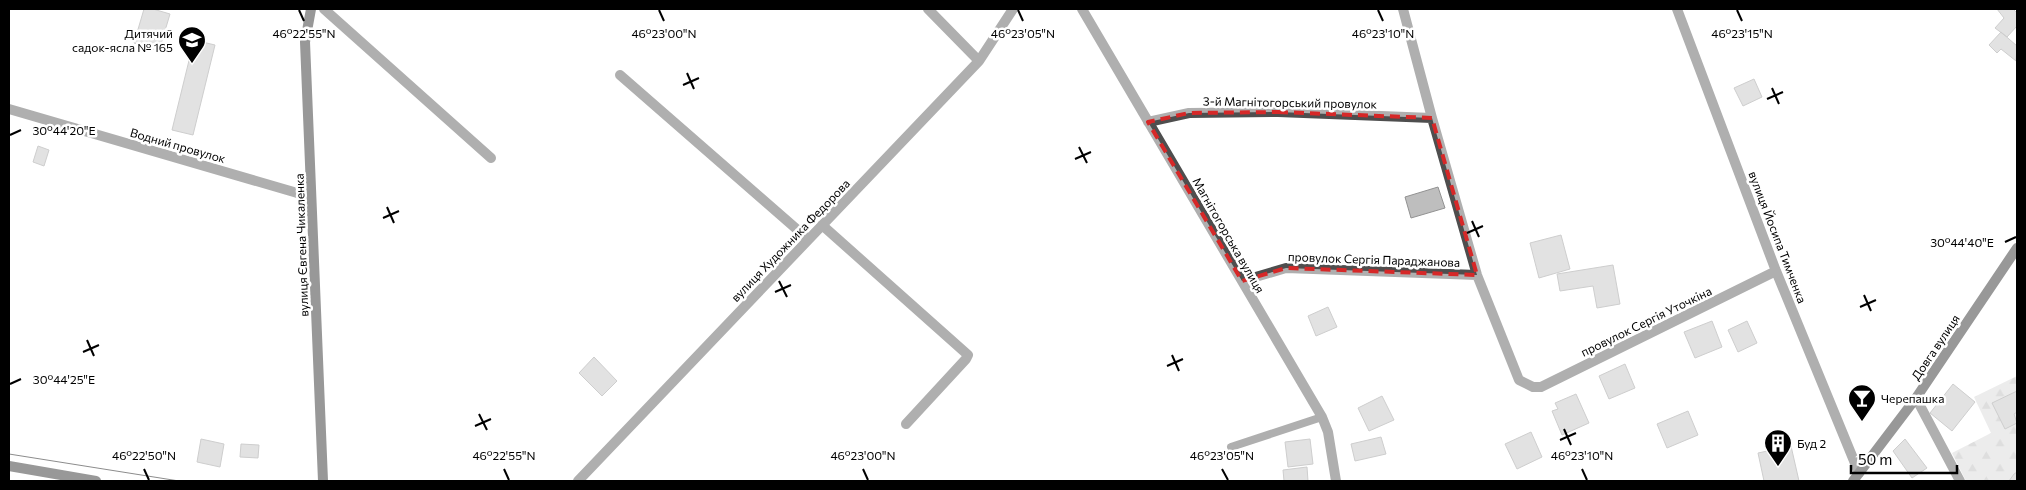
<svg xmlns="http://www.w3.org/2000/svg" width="2026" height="490" viewBox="0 0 2026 490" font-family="Commissioner,sans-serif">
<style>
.forest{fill:url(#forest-firs)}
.building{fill:#bebebe;stroke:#929292}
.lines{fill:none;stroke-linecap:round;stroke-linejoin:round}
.lane{stroke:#4e4e4e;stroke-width:8}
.street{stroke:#4e4e4e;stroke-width:10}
.secondary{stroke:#1b1b1b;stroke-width:10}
.tram{stroke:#000;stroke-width:1}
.marked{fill:none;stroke:#d62828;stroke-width:4;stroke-dasharray:10 6;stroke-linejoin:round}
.ticks{fill:none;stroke:#000;stroke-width:2}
.labels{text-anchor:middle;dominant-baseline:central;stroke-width:5;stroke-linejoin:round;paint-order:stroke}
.poi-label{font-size:12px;fill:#000;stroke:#fff;text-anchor:start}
.street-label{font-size:12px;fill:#000;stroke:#fff}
.ticks-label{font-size:12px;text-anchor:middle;fill:#000;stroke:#fff;stroke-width:5;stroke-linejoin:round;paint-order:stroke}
</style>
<defs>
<pattern id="forest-firs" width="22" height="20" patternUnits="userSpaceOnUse" patternTransform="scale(1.25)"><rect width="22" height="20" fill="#d5d5d5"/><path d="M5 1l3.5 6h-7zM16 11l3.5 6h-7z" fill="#b5b5b5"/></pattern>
</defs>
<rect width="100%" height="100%" fill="#fff"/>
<path class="forest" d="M2017,376v105h-51l-14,-28 39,-20 -17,-36z"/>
<path class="building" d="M144,9h9l17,5 -11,37 -25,-8z
M1997,9h16l4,4v13l-10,11 -12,-9 9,-10z
M2001,32l16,14 -1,15 -15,-12 -4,4 -8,-8z
M194,40l21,5 -22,90 -21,-5z
M1754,79l8,18 -19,9 -9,-18z
M38,146l11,4 -5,16 -11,-4z
M1438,187l7,21 -34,10 -6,-21z
M1561,235l9,34 -31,9 -9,-35z
M1613,265l7,39 -23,4 -4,-22 -33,5 -3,-17z
M1328,307l9,20 -21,9 -8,-20z
M1712,321l10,26 -27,11 -11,-26z
M1747,321l10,22 -19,9 -10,-22z
M594,357l23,24 -15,15 -23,-23z
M1625,364l10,24 -26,11 -10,-23z
M1953,384l22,18 -23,29 -22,-18z
M2017,391v21l-3,2 3,9 -12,6 -13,-26z
M1576,394l13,29 -27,12 -10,-24 6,-2 -3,-6z
M1382,396l12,24 -25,11 -11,-23z
M1688,411l10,24 -31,13 -10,-24z
M1531,432l11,25 -25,12 -12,-25z
M1381,437l5,17 -31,7 -4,-17z
M201,439l23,5 -4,23 -23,-5z
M1310,439l3,25 -25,3 -3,-25z
M1905,439l22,29 -15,10 -19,-27z
M241,444l18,1 -1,13 -18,-1z
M1791,446l8,35h-35l-6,-28z
M1307,467l1,14h-24l-1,-11z
M2017,472v9h-8l5,-7z"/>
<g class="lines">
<path class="lane" d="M1231,447l91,-30"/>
<path class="street" d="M324,9l167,149
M928,9l51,52
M1082,9l240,408 6,15 8,49
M1403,9l29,109 45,157 42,105 14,7h8l235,-116
M1677,9l99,262 83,202
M620,75l188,164
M9,109l302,88
M1148,122l41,-9 89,-1 154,6
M822,225l146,130 -2,4 -60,65
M1242,281l44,-13 191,7
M1916,398l44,83
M578,481l401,-420 34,-52"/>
<path class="secondary" d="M311,9l-6,33 18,439
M9,466l87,15
M1853,481l63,-83 101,-150"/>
<path class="tram" d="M9,454l170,27"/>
</g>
<path d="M0 0H2026V490H0ZM1278,112l154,6 45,157 -191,-7 -44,13 -94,-159 41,-9z" fill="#fff" fill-opacity=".55" fill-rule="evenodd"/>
<path class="marked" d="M1278,112l154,6 45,157 -191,-7 -44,13 -94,-159 41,-9z"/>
<path class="ticks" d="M299,10l5,11M659,10l5,11M1018,10l5,11M1378,10l5,11M1737,10l5,11M687,73l7,16M683,85l16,-7M1772,88l7,16M1767,99l16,-7M10,135l11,-5M1079,147l8,16M1075,159l16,-7M387,207l7,16M383,218l16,-7M1472,221l7,16M1467,233l16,-7M2005,242l11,-5M779,281l8,16M775,292l16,-7M1864,295l7,16M1860,307l16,-7M87,340l7,16M83,352l16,-7M1172,355l7,16M1167,366l16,-7M10,384l11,-5M479,414l8,16M475,426l16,-7M1564,429l7,16M1560,440l16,-7M144,469l5,11M504,469l5,11M863,469l5,11M1222,469l6,11M1582,469l5,11"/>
<defs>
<g id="school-pin" transform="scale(1.4375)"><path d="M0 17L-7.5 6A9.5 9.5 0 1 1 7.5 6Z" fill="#000" stroke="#fff"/><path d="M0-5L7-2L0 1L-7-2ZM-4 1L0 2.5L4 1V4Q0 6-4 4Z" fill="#fff"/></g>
<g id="bar-pin" transform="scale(1.4375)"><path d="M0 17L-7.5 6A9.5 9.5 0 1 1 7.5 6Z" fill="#000" stroke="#fff"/><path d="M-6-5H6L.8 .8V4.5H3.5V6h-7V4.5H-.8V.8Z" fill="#fff"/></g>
<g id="building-pin" transform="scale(1.4375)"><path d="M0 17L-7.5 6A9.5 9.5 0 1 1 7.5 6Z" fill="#000" stroke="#fff"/><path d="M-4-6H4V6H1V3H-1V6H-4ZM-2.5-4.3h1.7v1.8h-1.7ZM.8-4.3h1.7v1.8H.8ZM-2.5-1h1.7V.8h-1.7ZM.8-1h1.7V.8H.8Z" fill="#fff"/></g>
</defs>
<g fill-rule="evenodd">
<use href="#school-pin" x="192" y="40"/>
<use href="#bar-pin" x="1862" y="398"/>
<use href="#building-pin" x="1778" y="443"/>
</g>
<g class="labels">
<g class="poi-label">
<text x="173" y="33" text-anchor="end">Дитячий<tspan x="173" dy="14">садок-ясла № 165</tspan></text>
<text x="1881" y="398">Черепашка</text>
<text x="1797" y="443">Буд 2</text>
</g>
<g class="street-label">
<text transform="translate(1290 102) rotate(1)">3-й Магнітогорський провулок</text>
<text transform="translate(178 145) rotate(16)">Водний провулок</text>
<text transform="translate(1229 235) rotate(60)">Магнітогорська вулиця</text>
<text transform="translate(1778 237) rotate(69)">вулиця Йосипа Тимченка</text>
<text transform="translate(790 240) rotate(-46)">вулиця Художника Федорова</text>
<text transform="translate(301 245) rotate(-92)">вулиця Євгена Чикаленка</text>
<text transform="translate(1374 259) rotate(2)">провулок Сергія Параджанова</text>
<text transform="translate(1646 321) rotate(-26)">провулок Сергія Уточкіна</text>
<text transform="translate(1935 347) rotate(-56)">Довга вулиця</text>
</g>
</g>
<g class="ticks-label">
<text x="304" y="38">46°22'55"N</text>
<text x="664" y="38">46°23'00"N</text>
<text x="1023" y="38">46°23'05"N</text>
<text x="1383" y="38">46°23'10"N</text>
<text x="1742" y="38">46°23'15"N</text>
<text x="64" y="135">30°44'20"E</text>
<text x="1962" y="247">30°44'40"E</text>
<text x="64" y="384">30°44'25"E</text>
<text x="144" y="460">46°22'50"N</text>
<text x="504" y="460">46°22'55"N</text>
<text x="863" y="460">46°23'00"N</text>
<text x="1222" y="460">46°23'05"N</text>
<text x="1582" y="460">46°23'10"N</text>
</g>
<rect width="2026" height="490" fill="none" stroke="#000000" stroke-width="20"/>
<path d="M1851 465v8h106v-8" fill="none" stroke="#000000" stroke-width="2.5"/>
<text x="1858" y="465" font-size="15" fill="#000000" stroke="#ffffff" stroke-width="4" paint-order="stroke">50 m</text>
</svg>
